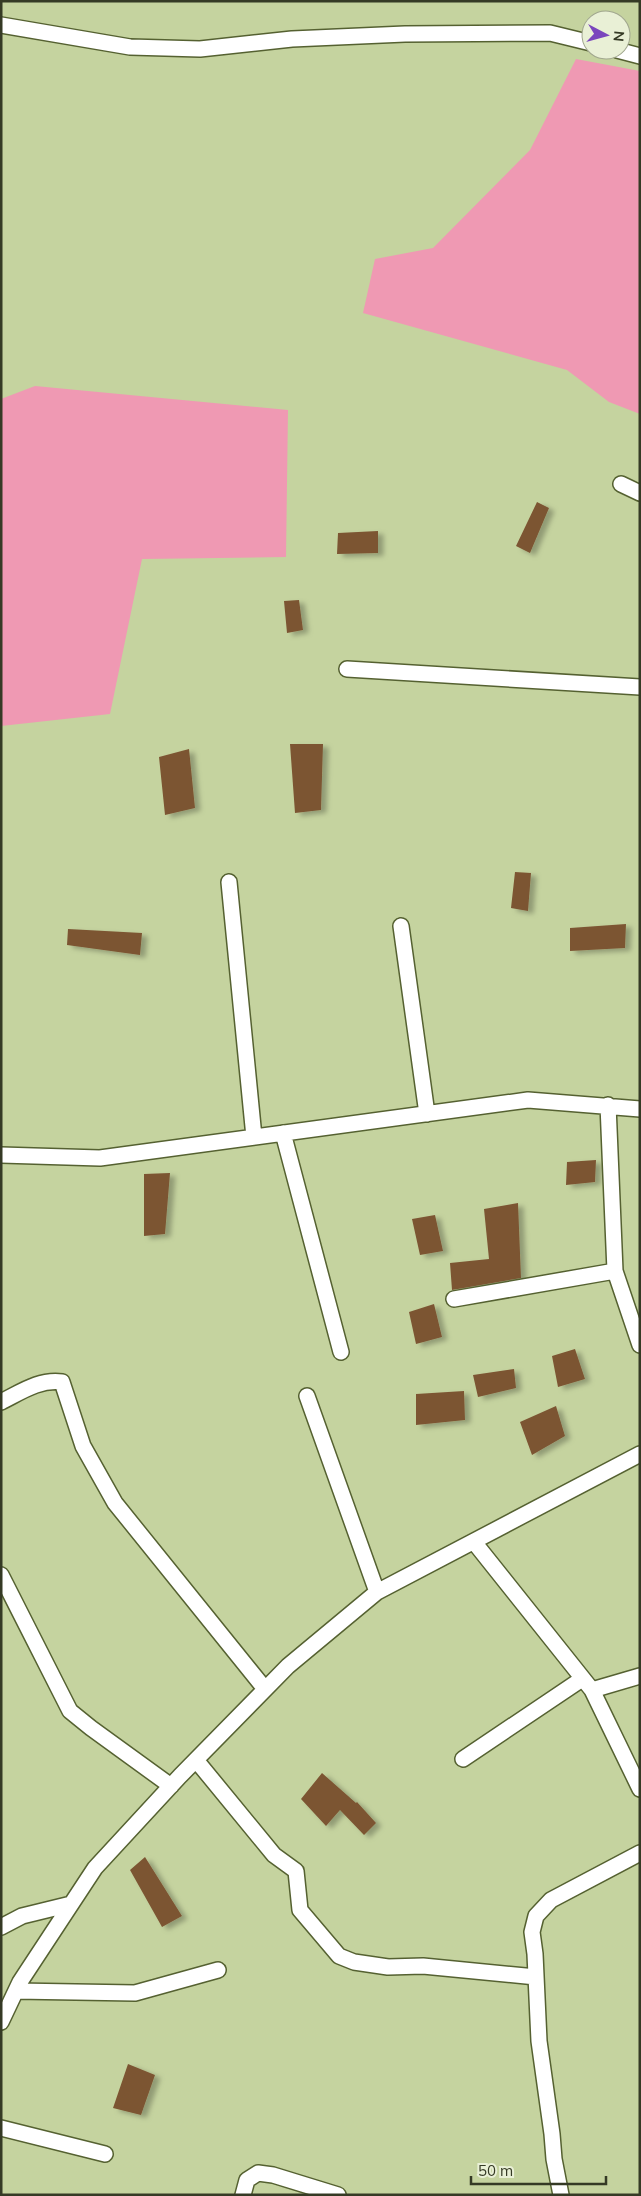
<svg xmlns="http://www.w3.org/2000/svg" width="641" height="2196" viewBox="0 0 641 2196" font-family="Mulish,sans-serif">
<style>
.green{fill:#ef99b3}
.building{fill:#7c5533;filter:url(#shadow)}
.lines{fill:none;stroke-linecap:round;stroke-linejoin:round}
.street-casing{stroke:#556131;stroke-width:18}
.street{stroke:#fff;stroke-width:15}
</style>
<defs>
<filter id="shadow"><feDropShadow dx="5.5" dy="3" stdDeviation="2.5" flood-color="#0004"/></filter>
</defs>
<rect width="100%" height="100%" fill="#c5d39f"/>
<path class="green" d="M576,59l64,12v343l-31,-12 -42,-32 -204,-57 12,-54 58,-11 97,-98z
M35,386l253,24 -2,147 -144,2 -32,155 -109,12v-327z"/>
<path class="building" d="M537,502l12,6 -19,45 -14,-7z
M378,531v22l-41,1 1,-21z
M299,600l4,30 -16,3 -3,-32z
M290,744h33l-2,66 -26,3z
M189,749l6,59 -30,7 -6,-58z
M515,872l16,1 -3,38 -17,-3z
M626,924l-1,24 -55,3v-23z
M68,929l74,4 -2,22 -73,-10z
M596,1160l-1,22 -29,3 1,-23z
M170,1173l-5,61 -21,2v-62z
M518,1203l3,75 -69,12 -2,-27 39,-4 -5,-50z
M435,1215l8,36 -23,4 -8,-36z
M434,1304l8,33 -26,7 -7,-32z
M575,1349l10,30 -27,8 -6,-31z
M514,1369l2,19 -38,9 -5,-22z
M464,1391l1,29 -49,5v-31z
M556,1406l9,30 -33,19 -12,-33z
M322,1773l34,30 1,-1 19,21 -12,12 -24,-25 -14,16 -25,-27z
M145,1857l37,59 -20,11 -32,-57z
M128,2064l27,11 -14,40 -28,-7z"/>
<g class="lines">
<g class="street-casing">
<path id="street" d="M1,25l129,22 70,2 92,-10 113,-5 145,-1 41,10
M617,50l23,6
M621,484l19,9
M347,669l293,18
M229,882l25,255
M401,926l26,188
M608,1105l7,166 25,74
M283,1133l58,219
M1,1155l99,3 428,-58 112,9
M454,1299l161,-28
M307,1396l70,196
M1,1402c20,-10 38,-23 61,-20l21,64 32,57 150,186
M474,1542l118,148 48,99
M1,1575l69,136 21,17 80,58
M592,1690l48,-14
M463,1759l119,-80
M196,1760l78,95 22,16 4,39 39,46 15,6 34,5 35,-1 113,11
M1,1927l21,-11 49,-12
M16,1991l119,2 83,-23
M1,2022l19,-40 75,-114 85,-92 108,-110 89,-74 263,-138
M1,2128l104,26
M243,2195l4,-15 11,-7 15,2 65,20
M561,2195l-7,-36 -2,-25 -13,-93 -4,-87 -3,-22 4,-16 15,-16 89,-47"/>
</g>
<use href="#street" class="street"/>
</g>
<rect width="641" height="2196" fill="none" stroke="#353a25" stroke-width="5"/>
<g transform="translate(606 35) rotate(96)"><circle r="24" fill="#e9f0d6" stroke="#a1a78f"/>
<path d="M0-4L9 19L0 12L-9 19Z" fill="#7a46bd"/>
<text y="-8" font-size="14" font-weight="bold" text-anchor="middle" fill="#353a25">N</text>
</g>
<path d="M471 2176v8h135v-8" fill="none" stroke="#353a25" stroke-width="2.5"/>
<text x="478" y="2176" font-size="15" fill="#353a25" stroke="#e9f0d6" stroke-width="4" paint-order="stroke">50 m</text>
</svg>
